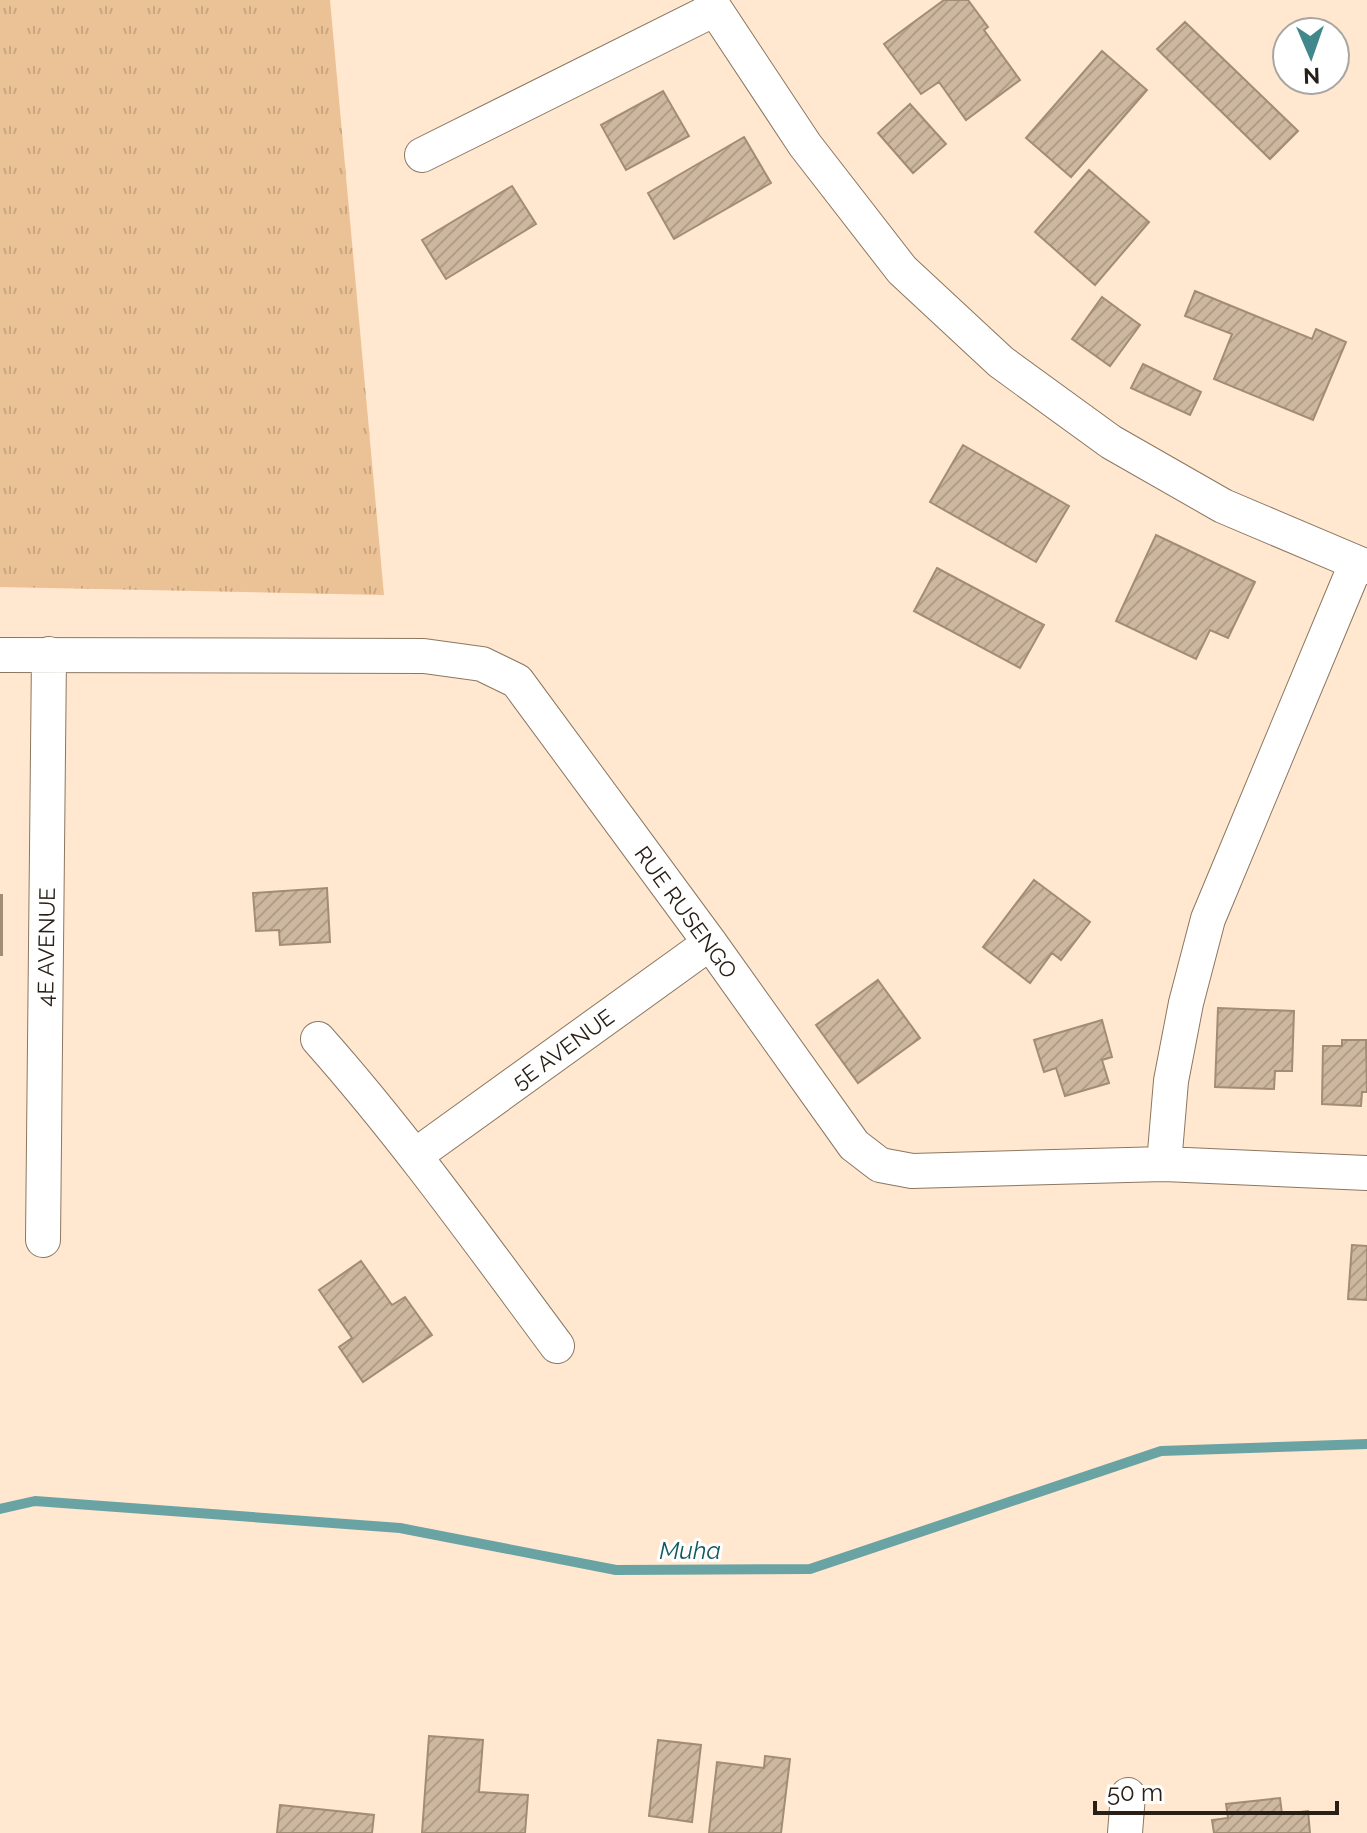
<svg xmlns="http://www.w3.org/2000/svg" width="1367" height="1833" viewBox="0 0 1367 1833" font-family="Raleway,sans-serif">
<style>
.park{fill:url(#park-tufts)}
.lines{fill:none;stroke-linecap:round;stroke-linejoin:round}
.stream{stroke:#6aa3a4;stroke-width:10}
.building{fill:url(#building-hatch);stroke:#a18c75;stroke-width:2}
.minor-casing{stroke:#8b7761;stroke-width:36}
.minor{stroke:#fff;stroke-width:34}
.labels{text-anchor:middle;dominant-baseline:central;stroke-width:6;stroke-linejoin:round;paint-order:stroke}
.street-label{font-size:22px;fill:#282017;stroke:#fff}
.water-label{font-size:24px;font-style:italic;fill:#115b5f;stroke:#fff}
</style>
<defs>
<pattern id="park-tufts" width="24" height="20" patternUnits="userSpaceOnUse" patternTransform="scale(2)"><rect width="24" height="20" fill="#ebc295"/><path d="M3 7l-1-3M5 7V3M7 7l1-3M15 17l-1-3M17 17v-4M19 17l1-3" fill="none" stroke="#caa680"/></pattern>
<pattern id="building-hatch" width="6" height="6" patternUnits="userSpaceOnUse" patternTransform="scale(2)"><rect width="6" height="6" fill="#cdb79f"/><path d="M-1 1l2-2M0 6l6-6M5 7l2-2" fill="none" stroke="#b09d88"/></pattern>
</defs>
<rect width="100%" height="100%" fill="#ffe8cf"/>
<path class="park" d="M0,0h330l54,595 -384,-8z"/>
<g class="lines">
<path class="stream" d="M0,1509l35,-8 365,27 216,42 194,-1 351,-118 206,-7"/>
</g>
<path class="building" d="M944,0h24l20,27 -4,3 36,50 -54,40 -27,-38 -18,12 -37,-50z
M1185,22l113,109 -28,28 -113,-110z
M1102,51l45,39 -76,87 -45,-39z
M663,91l26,45 -63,34 -25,-45z
M910,104l36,40 -33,29 -35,-40z
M744,137l27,46 -97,56 -26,-46z
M1089,170l60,52 -54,63 -60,-53z
M512,186l24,38 -90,55 -24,-39z
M1195,291l117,48 4,-10 30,13 -33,78 -99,-41 18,-45 -47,-18z
M1102,297l38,28 -30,41 -38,-27z
M1143,364l58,28 -11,23 -59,-27z
M963,445l106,61 -33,56 -106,-60z
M1156,535l99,47 -27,56 -18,-8 -14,29 -80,-38z
M937,568l107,57 -24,43 -106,-57z
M1034,880l56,42 -29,38 -9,-7 -22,30 -47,-36z
M327,888l3,54 -50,3 -1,-15 -23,1 -3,-38z
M0,895h2v60h-2z
M878,980l42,58 -62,45 -42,-58z
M1218,1008l76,3 -2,60h-17l-1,18 -59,-2z
M1102,1020l10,37 -10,3 7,23 -44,13 -9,-28 -12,4 -10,-32z
M1342,1040h24l1,52h-5l-1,14 -39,-2 1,-58h19z
M1352,1245l15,1v54l-19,-1z
M361,1261l31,44 13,-8 27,38 -69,47 -24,-35 13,-9 -33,-48z
M429,1736l54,4 -4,52 49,3 -3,38h-103z
M658,1740l43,5 -9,77 -43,-6z
M765,1756l25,3 -9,74h-72l8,-71 47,6z
M1280,1798l2,16 26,-3 2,22h-96l-2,-13 16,-2 -2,-14z
M280,1805l94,10 -2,18h-95z"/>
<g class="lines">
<g class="minor-casing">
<path id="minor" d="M711,0l4,9 90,136 97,125 99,92 110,80 112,64 144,61
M422,155l293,-146
M0,655l424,1 58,8 35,17 193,262 144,202 26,20 32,6 252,-7 203,9
M318,1039c86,97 161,202 239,307
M416,1155l294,-212
M1164,1164l7,-83 15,-78 22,-84 148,-355
M43,1240l6,-586
M1125,1833l3,-38"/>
</g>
<use href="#minor" class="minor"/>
</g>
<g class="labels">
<g class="street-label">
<text transform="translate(686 912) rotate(54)">RUE RUSENGO</text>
<text transform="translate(46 947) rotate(-89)">4E AVENUE</text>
<text transform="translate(563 1049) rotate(-36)">5E AVENUE</text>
</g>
<g class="water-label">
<text x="690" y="1550">Muha</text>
</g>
</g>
<g transform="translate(1311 56) rotate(178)"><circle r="38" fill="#ffffff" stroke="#a9a6a2" stroke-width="2"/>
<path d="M0-6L14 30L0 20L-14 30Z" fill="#40888c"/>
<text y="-12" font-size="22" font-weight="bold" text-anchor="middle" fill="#282017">N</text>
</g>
<path d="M1095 1801v12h242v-12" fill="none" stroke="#282017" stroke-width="4"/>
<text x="1107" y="1801" font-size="24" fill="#282017" stroke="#ffffff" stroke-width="6" paint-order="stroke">50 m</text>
</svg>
